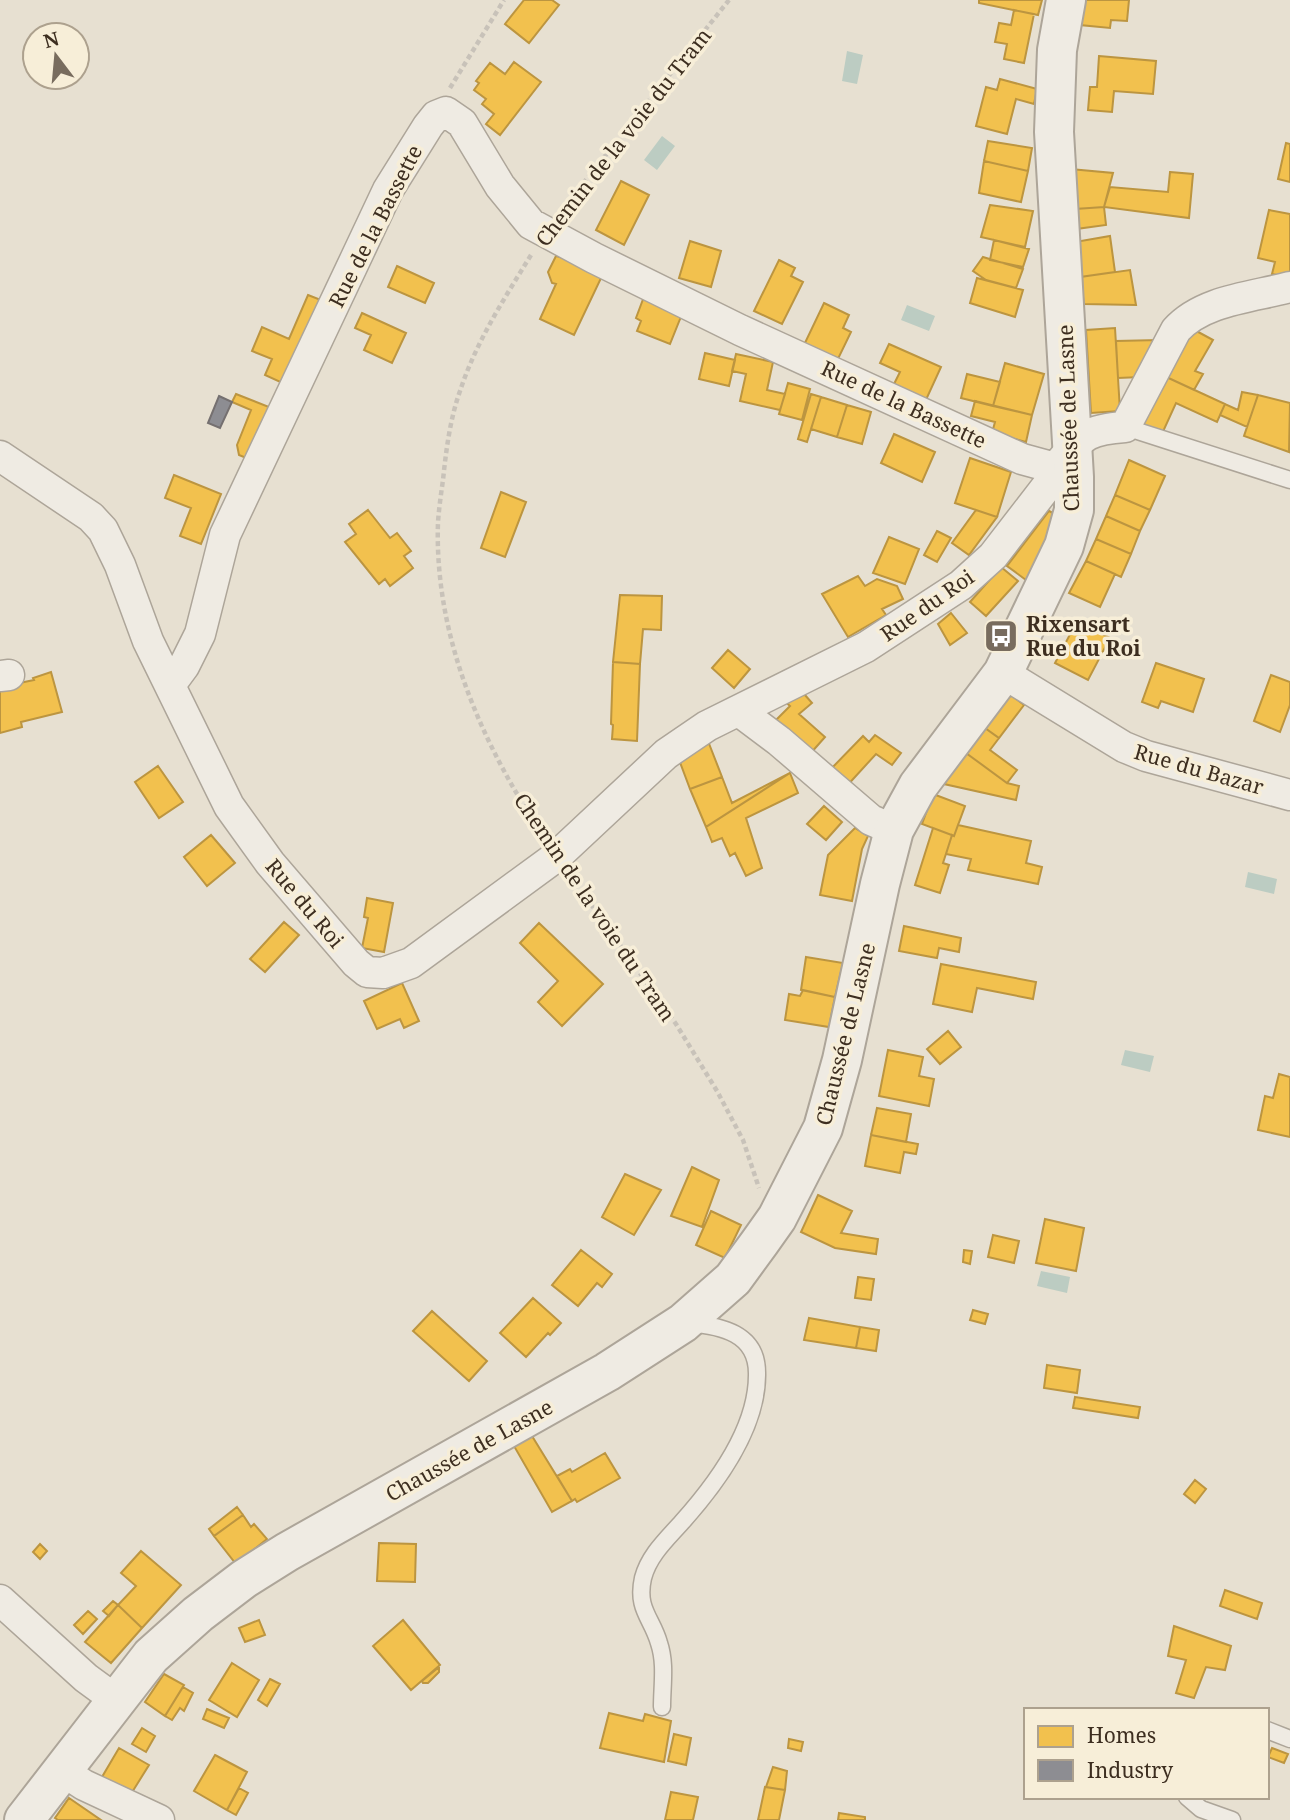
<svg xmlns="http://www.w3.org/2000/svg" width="1290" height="1820" viewBox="0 0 1290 1820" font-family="'Noto Serif',serif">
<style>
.water{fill:#bcccc2}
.homes{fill:#f2c14e;stroke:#bc9540;stroke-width:2}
.industry{fill:#8d8d92;stroke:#757070;stroke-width:2}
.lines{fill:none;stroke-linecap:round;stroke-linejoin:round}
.service-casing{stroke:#ada599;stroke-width:19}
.minor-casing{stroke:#ada599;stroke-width:33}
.tertiary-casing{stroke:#ada599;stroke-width:42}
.path{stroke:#c8c2b9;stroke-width:4.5;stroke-dasharray:5 3.5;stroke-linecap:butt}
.service{stroke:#efebe3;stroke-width:16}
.minor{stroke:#efebe3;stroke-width:30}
.tertiary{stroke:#efebe3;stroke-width:38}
.labels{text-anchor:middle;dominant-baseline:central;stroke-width:7;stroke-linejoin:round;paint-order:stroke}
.street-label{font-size:21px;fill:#3d2e20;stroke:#f7eed8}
.poi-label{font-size:21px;font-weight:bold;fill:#3d2e20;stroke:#f7eed8;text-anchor:start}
</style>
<rect width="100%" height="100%" fill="#e7e0d1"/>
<path class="water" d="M847,51l16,4 -6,29 -15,-3z
M662,136l13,10 -18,24 -13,-10z
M907,305l28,11 -6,15 -28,-11z
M1248,872l29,7 -3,15 -29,-7z
M1125,1050l29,6 -4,16 -29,-7z
M1041,1271l29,6 -3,16 -30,-7z"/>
<path class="homes" d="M524,0h28l7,5 -30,38 -24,-19z
M979,0h63l-4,15 -59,-12z
M1082,0h47l-2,21 -16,-1 -1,8 -30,-3z
M1014,10l20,4 -10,49 -20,-4 3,-15 -12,-2 4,-19 12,2z
M1099,56l57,5 -3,33 -39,-3 -2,21 -24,-2 2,-23h7z
M514,62l27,20 -41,53 -14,-11 8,-10 -12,-10 4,-5 -12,-9 5,-7 -3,-2 14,-18 15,11z
M1000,79l37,10 -3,15 -18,-5 -9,35 -31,-8 10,-39 11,3z
M988,141l44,7 -4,23 -44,-10z
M1286,143l4,1v38l-12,-3z
M984,161l44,10 -7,31 -42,-9z
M1070,169l43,4 -9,34 -29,2z
M1170,172l23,2 -4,44 -85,-11 6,-20 58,5z
M621,181l28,14 -25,50 -28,-15z
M990,205l43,6 -8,36 -44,-10z
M1104,207l2,18 -30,4 -1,-20z
M1269,210l21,4v64l-18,-4 3,-12 -17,-4z
M1110,236l5,36 -35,5 -5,-35z
M994,240l35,9 -6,18 -33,-7z
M690,241l31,10 -10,36 -32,-9z
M556,256l8,2 38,18 -28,59 -34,-16 16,-35 -4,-1 -4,-11z
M983,257l40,12 -7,19 -30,-8 -13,-9z
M779,260l16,8 -4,8 12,6 -21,42 -28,-13z
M397,266l37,17 -9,20 -37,-16z
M1130,270l6,35 -52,-1 -4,-27z
M977,278l46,12 -8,27 -45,-14z
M645,294l39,15 -14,35 -33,-13 4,-10 -5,-3z
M308,295l13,5 -32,86 -24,-11 7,-16 -20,-8 10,-24 27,12z
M824,303l25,12 -6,13 8,4 -15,31 -33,-16z
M362,313l44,20 -14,30 -28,-13 7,-15 -16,-7z
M1189,327l24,13 -18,31 8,3 -9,16 -32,-15z
M1115,328l5,83 -29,2 -5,-83z
M1159,340l-18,37 -23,1 -2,-37z
M889,344l52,23 -16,35 -33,-14 8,-16 -20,-9z
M705,353l30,7 -6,26 -30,-7z
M736,354l37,8 -6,28 18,4 -5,16 -40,-9 6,-27 -14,-3z
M1005,363l39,11 -12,41 -39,-9z
M967,374l33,8 -7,24 -32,-8z
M1162,375l63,29 -8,18 -41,-19 -15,33 -22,-10z
M788,383l22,6 -8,31 -23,-6z
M1242,392l16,3 -11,32 -27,-12 5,-11 13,6z
M236,394l38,15 -23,51 -12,-5 -2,-10 14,-35 -19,-8z
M811,394l10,3 -14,45 -9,-3z
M1258,395l32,8 -1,49 -45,-16z
M821,397l26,8 -10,32 -26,-8z
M975,401l57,14 -6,27 -34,-9 3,-11 -24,-6z
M847,405l24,7 -9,32 -25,-7z
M894,434l41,18 -13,30 -41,-19z
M970,458l41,14 -14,45 -42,-14z
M1129,460l36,16 -15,34 -35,-15z
M174,475l47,19 -20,50 -21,-8 11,-28 -26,-10z
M501,492l25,10 -21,55 -24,-9z
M1115,495l35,15 -10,21 -34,-15z
M1041,505l8,6 -42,55 -11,-5z
M368,510l22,28 7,-5 14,18 -7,5 9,12 -23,18 -5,-7 -6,5 -34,-42 11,-8 -7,-10z
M976,510l21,7 -28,38 -17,-12z
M1049,511l12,6 -35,63 -19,-14z
M1106,516l34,15 -9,23 -35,-15z
M937,531l14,7 -14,24 -13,-7z
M889,537l30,12 -14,35 -32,-11z
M1096,539l35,15 -10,23 -35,-16z
M1086,561l29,13 -15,33 -31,-14z
M1001,567l17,14 -32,35 -16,-14z
M858,576l7,10 12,-7 20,7 6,13 -21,10 4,6 -38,22 -26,-43z
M620,595l42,1 -1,34 -18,-1 -3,35 -27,-2z
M951,613l16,20 -17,12 -12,-21z
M1077,621l33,17 -22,42 -33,-17z
M728,650l22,19 -16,19 -22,-20z
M613,662l27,2 -3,77 -25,-2 1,-14 -2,-1z
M1156,663l48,16 -11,33 -32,-11 -3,7 -16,-6z
M51,672l11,40 -41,10 1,5 -22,6v-46l34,-7 -1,-2z
M1271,675l19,7v23l-10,27 -26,-11z
M797,686l15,17 -13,11 26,23 -15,17 -35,-33 15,-15 -12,-11z
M1010,694l14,11 -25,33 -14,-10z
M985,728l14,10 -9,12 27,20 -10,13 -41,-30z
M875,735l26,18 -9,12 -16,-11 -32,35 -17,-16 36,-37 6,6z
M708,741l14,36 -32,12 -12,-32z
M966,753l41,30 12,3 -3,14 -72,-16z
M158,766l25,36 -24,16 -24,-36z
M790,773l-84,54 -16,-38 32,-12 10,26z
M790,773l8,20 -52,25 16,50 -16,8 -11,-23 -5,3 -8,-18 -10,4 -6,-15z
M933,794l32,12 -11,30 -32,-12z
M824,806l18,16 -16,18 -19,-16z
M958,825l73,16 -5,22 16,4 -4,17 -70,-14 3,-11 -25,-5 6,-19 2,1z
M855,828l13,8 -6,13 -10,52 -32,-6 8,-40z
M933,828l19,7 -9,28 6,2 -9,28 -25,-8z
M211,835l24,28 -28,23 -23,-29z
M367,898l26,5 -9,49 -22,-4 6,-30 -4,-1z
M284,922l15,13 -34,37 -15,-13z
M539,923l64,61 -41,42 -24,-24 20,-21 -38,-38z
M904,926l57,12 -2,14 -20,-4 -2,10 -38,-7z
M806,957l37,6 -8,34 -34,-7z
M941,964l95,18 -3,17 -56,-11 -5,24 -39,-8z
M402,983l17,38 -15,7 -4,-9 -23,10 -13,-28z
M803,990l32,7 -6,30 -44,-7 4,-26 11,2z
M948,1031l13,16 -21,17 -13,-15z
M888,1050l35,7 -4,19 15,3 -5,27 -50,-10z
M1279,1074l11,3v60l-32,-7 7,-34 8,2z
M877,1108l34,6 -5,28 -35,-7z
M871,1135l47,9 -2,10 -12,-2 -4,21 -35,-7z
M692,1167l27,13 -17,47 -31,-11z
M625,1174l36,16 -27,45 -32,-18z
M818,1195l34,16 -11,22 37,6 -2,15 -41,-6 -34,-16z
M711,1211l30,14 -16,33 -29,-13z
M1045,1219l39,9 -8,43 -40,-8z
M993,1235l26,6 -5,22 -26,-6z
M581,1250l31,24 -10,13 -5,-4 -19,23 -26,-21z
M964,1250l8,1 -2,13 -7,-2z
M858,1277l16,2 -3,21 -16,-2z
M533,1298l28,25 -11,12 -2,-2 -22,24 -26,-24z
M973,1310l15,4 -3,10 -15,-4z
M432,1311l55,50 -18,20 -56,-50z
M809,1318l51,9 -4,21 -52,-8z
M860,1327l19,3 -3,21 -20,-3z
M1047,1365l33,5 -3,23 -33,-5z
M1075,1397l65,10 -2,11 -65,-10z
M532,1436l40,65 -20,11 -38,-66z
M605,1453l15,25 -43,24 -2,-3 -3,2 -15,-25 13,-7 2,3z
M1195,1480l11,9 -11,14 -11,-9z
M237,1507l6,8 -29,21 -5,-7z
M243,1515l8,12 3,-3 13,15 -31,25 -22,-28z
M379,1543l37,1 -1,38 -38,-1z
M40,1544l7,7 -7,8 -7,-7z
M141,1551l40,34 -39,43 -24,-23 18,-19 -15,-13z
M1225,1590l37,13 -5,16 -37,-13z
M113,1601l5,4 -9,11 -6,-5z
M118,1605l24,23 -31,35 -26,-21z
M88,1611l9,8 -14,15 -9,-9z
M259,1620l6,15 -20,7 -6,-14z
M403,1620l37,45 -29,25 -38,-44z
M1174,1626l57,20 -6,24 -19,-3 -12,31 -18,-5 10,-33 -18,-4z
M232,1663l27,17 -22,37 -28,-17z
M439,1667v5l-11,11h-5l-1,-2z
M164,1674l20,11 -19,31 -20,-14z
M270,1679l10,5 -13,22 -9,-6z
M183,1687l10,6 -9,18 -4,-3 -8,12 -7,-4z
M207,1709l22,9 -5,10 -21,-9z
M609,1713l34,8 2,-7 26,7 -7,41 -64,-14z
M142,1728l13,8 -9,16 -14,-8z
M674,1734l17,4 -5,27 -18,-4z
M789,1739l14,3 -2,9 -13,-3z
M119,1748l30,17 -18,29 -29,-17z
M1272,1748l16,6 -4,9 -16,-6z
M215,1755l32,17 -20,38 -33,-19z
M773,1767l14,4 -2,19 -19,-3z
M765,1787l20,3 -6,30h-21z
M239,1788l9,5 -12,22 -9,-5z
M671,1792l27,5 -5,23h-28z
M69,1798l32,22h-43l-3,-2z
M839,1813l26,4v3h-27z"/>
<path class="industry" d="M219,396l13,6 -12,26 -12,-5z"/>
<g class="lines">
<g class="service-casing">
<path id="service" d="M1125,427l165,53
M662,1707c0,-22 4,-43 -3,-64 -7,-25 -23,-34 -16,-65 6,-23 24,-39 39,-56 35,-39 76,-95 75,-149 0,-40 -36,-47 -68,-50
M1267,1730l23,9
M1187,1797l14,12 31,11"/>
</g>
<g class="minor-casing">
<path id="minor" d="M0,456l91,61 12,13 17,35 28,76 81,165 41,57 86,100 11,9 16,1 28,-10 146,-107 109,-102 41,-28 159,-79 95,-62 32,-29 61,-79 16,-24
M1003,673l121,74 22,9 144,39
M0,676l9,-1
M170,685l14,-19 16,-32 25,-99 130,-275 33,-70 40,-64 8,-10 10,-4 16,11 38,63 31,38 63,34 146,72 282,129 33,9c27,-30 27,-38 70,-41l51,-97c27,-30 77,-33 114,-43
M739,711l40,30 92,79 23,10
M0,1600l86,78 30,22
M61,1770l23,15 75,35"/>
</g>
<g class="tertiary-casing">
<path id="tertiary" d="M24,1820l127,-164 47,-42 46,-35 43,-27 320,-180 76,-49 50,-44 27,-37 17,-24 46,-90 19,-68 38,-176 14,-54 24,-44 85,-113 61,-127 10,-36v-33l-20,-345 3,-82 9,-50"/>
</g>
<path class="path" d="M450,88l54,-88
M562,210l167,-210
M531,255c-27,44 -55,87 -71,136 -10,28 -14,60 -17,89 -2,14 -4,28 -5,42 -4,113 43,220 104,312
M571,876l105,148 41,67 26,49 16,48"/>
<use href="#service" class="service"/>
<use href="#minor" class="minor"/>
<use href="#tertiary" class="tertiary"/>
</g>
<defs>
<g id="bus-square" transform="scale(1.75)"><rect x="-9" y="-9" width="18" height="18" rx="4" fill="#786c5e" stroke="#f7eed8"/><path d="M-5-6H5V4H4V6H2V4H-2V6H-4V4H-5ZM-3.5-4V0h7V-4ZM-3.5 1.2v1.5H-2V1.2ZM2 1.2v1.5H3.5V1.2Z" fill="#fff"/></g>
</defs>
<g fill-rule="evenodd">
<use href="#bus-square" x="1001" y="636"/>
</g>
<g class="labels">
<g class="street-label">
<text transform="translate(623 137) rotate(-52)">Chemin de la voie du Tram</text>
<text transform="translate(375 226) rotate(-63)">Rue de la Bassette</text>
<text transform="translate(904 404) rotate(25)">Rue de la Bassette</text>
<text transform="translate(1068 418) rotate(-92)">Chaussée de Lasne</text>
<text transform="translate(927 605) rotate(-35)">Rue du Roi</text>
<text transform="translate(1199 769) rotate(16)">Rue du Bazar</text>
<text transform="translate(305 903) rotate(50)">Rue du Roi</text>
<text transform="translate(595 907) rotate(56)">Chemin de la voie du Tram</text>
<text transform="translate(845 1034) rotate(-76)">Chaussée de Lasne</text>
<text transform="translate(469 1450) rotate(-29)">Chaussée de Lasne</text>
</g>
<g class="poi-label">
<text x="1026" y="624">Rixensart<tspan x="1026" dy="24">Rue du Roi</tspan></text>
</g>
</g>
<rect x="1024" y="1708" width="245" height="91" fill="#f7eed8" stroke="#ada18e" stroke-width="2"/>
<rect x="1038" y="1726" width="35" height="21" fill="#f2c14e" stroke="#ada18e" stroke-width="2"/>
<text x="1087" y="1743" font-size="21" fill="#3d2e20">Homes</text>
<rect x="1038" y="1760" width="35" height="21" fill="#8d8d92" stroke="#ada18e" stroke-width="2"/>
<text x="1087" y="1778" font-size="21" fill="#3d2e20">Industry</text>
<g transform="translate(56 56) rotate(344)"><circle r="33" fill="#f7eed8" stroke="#ada18e" stroke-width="2"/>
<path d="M0-5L12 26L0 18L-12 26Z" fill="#786c5e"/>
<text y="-10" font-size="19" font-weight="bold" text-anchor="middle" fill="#3d2e20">N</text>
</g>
</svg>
